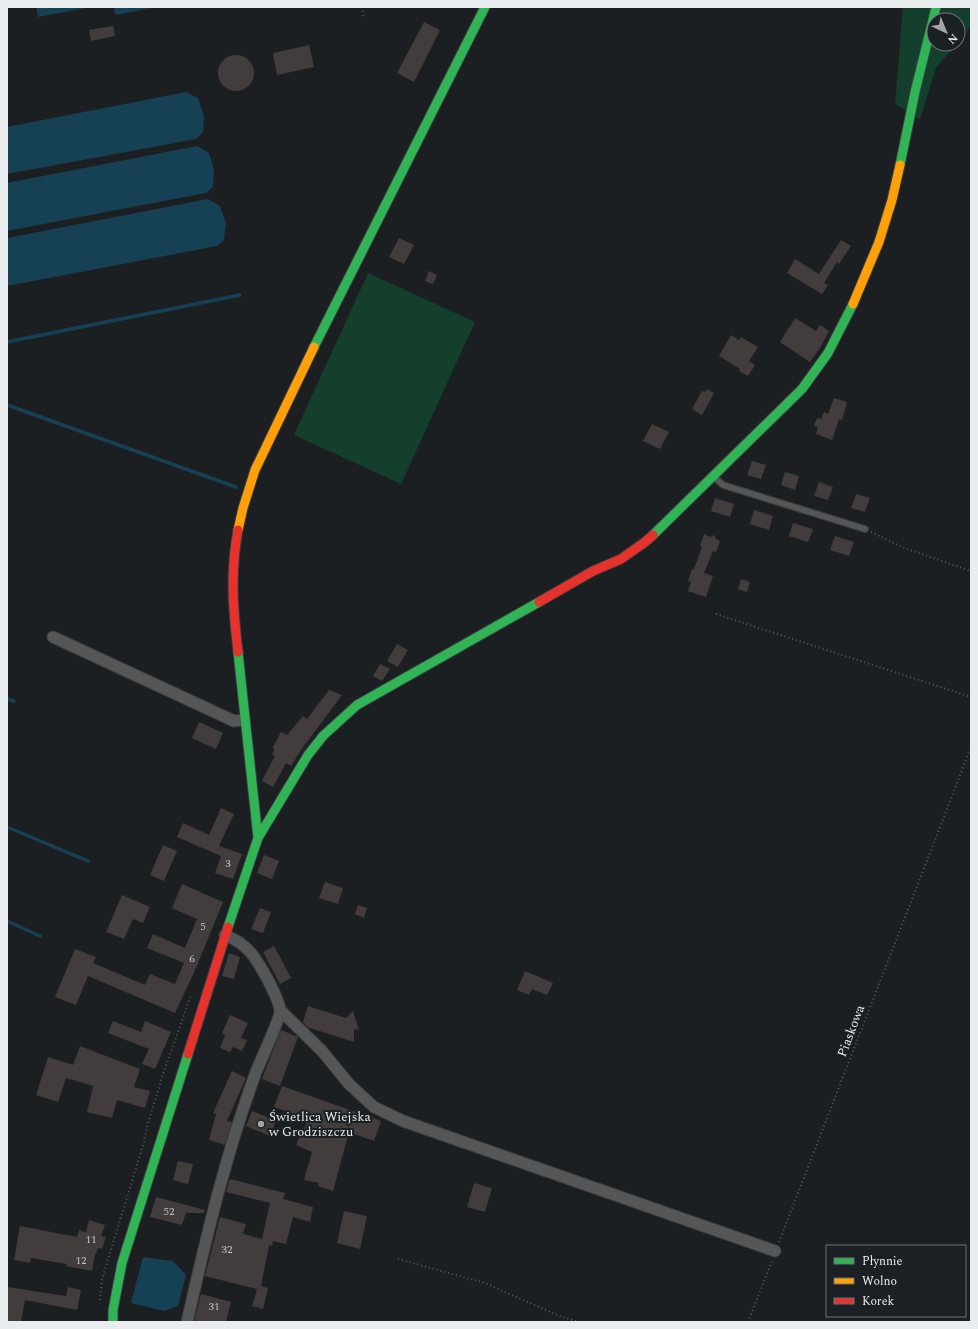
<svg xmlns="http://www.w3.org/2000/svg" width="978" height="1329" viewBox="0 0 978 1329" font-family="Spectral,serif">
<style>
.green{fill:#143f2c}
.water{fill:#164054}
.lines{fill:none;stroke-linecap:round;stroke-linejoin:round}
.stream{stroke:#164054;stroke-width:3.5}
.building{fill:#433c3c}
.lane-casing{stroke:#3a3c3e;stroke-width:8}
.street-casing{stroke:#3a3c3e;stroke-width:13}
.fast-casing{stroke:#3a3c3e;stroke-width:11}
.slow-casing{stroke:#3a3c3e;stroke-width:11}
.jam-casing{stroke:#3a3c3e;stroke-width:11}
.path{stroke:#585a5b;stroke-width:2;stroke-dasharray:1 3;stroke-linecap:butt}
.lane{stroke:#555658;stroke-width:5.5}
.street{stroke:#555658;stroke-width:11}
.fast{stroke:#30b455;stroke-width:9}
.slow{stroke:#ff9f0a;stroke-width:9}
.jam{stroke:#e5322d;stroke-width:9}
.poi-dot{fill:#a2a5a8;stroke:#1a2024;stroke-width:1.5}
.labels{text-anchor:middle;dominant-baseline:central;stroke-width:4;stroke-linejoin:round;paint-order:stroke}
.number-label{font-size:11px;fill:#c0c1c3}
.street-label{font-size:13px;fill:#eaedf0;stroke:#1a2024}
.poi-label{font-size:13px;fill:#eaedf0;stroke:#1a2024;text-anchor:start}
</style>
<rect width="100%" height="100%" fill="#1c1f22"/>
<path class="green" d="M903,7h68v19l-13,16v-22h-24v24h22l-20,24 -16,51 -25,-15z
M368,273l107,49 -74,162 -107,-49z"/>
<path class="water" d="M36,7h49v1l-47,9z
M114,7h44l-43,8z
M186,92l12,6 6,18 -1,16 -7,7 -189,35v-47z
M197,146l12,7 5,17 -1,17 -7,6 -199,38v-48z
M208,199l12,7 6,17 -2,17 -7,6 -210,40v-48z
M143,1257l30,4 13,14 -8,31 -14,5 -33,-8z"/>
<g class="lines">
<path class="stream" d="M7,342l233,-47
M7,405l229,82
M7,699l7,2
M7,827l81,34
M7,921l33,15"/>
</g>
<path class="building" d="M424,22l16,8 -26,52 -17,-9z
M113,26l2,10 -24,5 -2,-11z
M309,45l5,22 -37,8 -4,-22z
M218 73a18 18 0 1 1 36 0a18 18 0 1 1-36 0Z
M399,238l15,7 -10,19 -15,-7z
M841,240l10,6 -12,18 -2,-2 -13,21 4,2 -6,9 -35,-21 8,-14 24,15z
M429,271l8,4 -4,9 -8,-3z
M795,318l21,13 4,-6 9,6 -9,17 -10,14 -30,-20z
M731,335l8,5 2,-3 17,10 -9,14 6,4 -7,11 -9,-5 1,-2 -21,-13z
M707,389l7,4 -12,22 -10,-6 10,-18 3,1z
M834,398l13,4 -5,18 -3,-1 -7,21 -16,-6 2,-7 -4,-1 3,-8 4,1 3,-7 4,2z
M652,424l17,8 -9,17 -17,-8z
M752,461l14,4 -5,14 -14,-4z
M785,472l14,4 -4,14 -14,-5z
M819,482l14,5 -5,13 -14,-4z
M856,494l14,4 -5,14 -14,-4z
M715,498l19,6 -4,13 -19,-6z
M754,510l19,6 -4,14 -19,-6z
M793,523l20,6 -5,13 -19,-6z
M704,534l6,3 4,-2 2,4 4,2 -4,11 -3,-1 -9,22 9,3 -7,21 -18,-6 3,-9 -3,-1 4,-12h2l8,-22 -2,-1z
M835,536l19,6 -5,14 -19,-6z
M741,579l9,3 -3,10 -9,-3z
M397,644l11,6 -10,17 -11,-6z
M380,664l10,5 -8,12 -9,-5z
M329,690l13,5 -41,55 -10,16 -5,-3 -13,24 -11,-6 13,-25 -3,-1 2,-5 -1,-3 8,-15 6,3 16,-19 4,3z
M199,722l24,11 -7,16 -24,-11z
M221,808l13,6 -15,32 23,8 -9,25 -18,-6 6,-17 -44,-19 6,-14 26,12z
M163,845l14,6 -13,30 -14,-6z
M264,855l15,6 -7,18 -15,-6z
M325,882l18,6 -5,16 -19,-6z
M182,884l41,18 -27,66 -21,45 -87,-37 -12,29 -21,-8 20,-48 21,8 -3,6 52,22 5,-11 25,10 9,-21 -37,-15 6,-14 32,14 12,-29 -25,-11z
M122,895l28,12 -7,16 -10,-4 -9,20 -18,-7z
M358,905l9,3 -3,10 -9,-4z
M260,908l11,4 -8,21 -12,-4z
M274,946l17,32 -11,6 -17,-32z
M229,953l11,4 -6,22 -12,-3z
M525,971l28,12 -6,12 -15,-6 -3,6 -12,-5z
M308,1006l38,12 7,-7 6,19 -5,-1v13l-47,-15 -4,-5z
M230,1015l18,8 -7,15 6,2 -5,11 -9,-4 -3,5 -10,-4 5,-13 -3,-2z
M113,1021l28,11 4,-11 26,11 -16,37 -13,-5 7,-15 -41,-16z
M281,1030l17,7 -18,49 -18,-7z
M80,1046l60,23 -6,18 16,4 -5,17 -28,-8 -5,18 -25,-6 6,-26 -27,-8 -8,24 -22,-7 12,-38 25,8z
M232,1071l14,7 -19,43 5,1 -7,23 -16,-5 7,-26 -3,-1z
M282,1086l99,35 -7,20 -25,-9 -16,59 -15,-5 1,-3 -15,-3 8,-28 -16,-7 13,-26 -35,-12z
M252,1111l24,10 -6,15 -24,-10z
M178,1161l15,3 -5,20 -15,-4z
M230,1179l55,14 -2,6 30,8 -3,15 -17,-5 -7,27 -13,-3 -1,5 -3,-1 -8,41 7,2 -5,21 -11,-3 5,-17 -52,-13 15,-59 26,7 -3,10 19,5 8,-36 -44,-11z
M474,1183l18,5 -7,24 -18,-5z
M156,1197l49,13 -1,3h-18l-4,12 -32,-8z
M344,1211l23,5 -7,33 -23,-6z
M89,1220l16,5 -4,11 5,1 -4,12 -4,-1 -2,6h-1l-3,17 -26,-5 1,-2 -36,-6 -1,5 -16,-3 6,-34 57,11 2,-7 7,2z
M7,1287l59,9 2,-9 13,3 -4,20 -52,-10 -4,22h-14z
M201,1294l30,8 -5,20h-32z"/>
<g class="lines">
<g class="lane-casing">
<path id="lane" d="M713,476l10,9 142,44"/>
</g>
<g class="street-casing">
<path id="street" d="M53,637l181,84 10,-1
M281,1011l41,40 27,33 25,23 29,14 372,130
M187,1322c19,-84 39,-169 69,-250 4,-10 25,-55 24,-62 -1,-10 -7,-19 -11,-28 -12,-22 -19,-37 -44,-47"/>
</g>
<g class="fast-casing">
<path id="fast" d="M900,165l15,-73 21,-85
M314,347l171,-340
M653,535l149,-146 26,-36 25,-49
M258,838l50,-83 15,-19 34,-31 182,-103
M228,927l30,-89 -20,-186
M113,1322v-12l9,-47 66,-209"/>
</g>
<g class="slow-casing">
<path id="slow" d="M853,304l26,-62 13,-42 8,-35
M238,530l5,-22 12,-38 59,-123"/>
</g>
<g class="jam-casing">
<path id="jam" d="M539,602l54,-31 28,-12 24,-17 8,-7
M238,652c-5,-43 -8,-79 0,-122
M188,1054l40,-127"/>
</g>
<path class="path" d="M362,7l2,12
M871,532l33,16 67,23
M716,614l255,83
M779,1242l192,-495
M398,1259l87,24 74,33 20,6
M100,1300l2,-21 42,-137 4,-19 16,-52 27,-76
M748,1322l24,-61"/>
<use href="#lane" class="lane"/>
<use href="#street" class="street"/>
<use href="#fast" class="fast"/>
<use href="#slow" class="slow"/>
<use href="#jam" class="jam"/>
</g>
<circle class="poi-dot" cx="261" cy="1124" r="4"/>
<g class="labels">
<g class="number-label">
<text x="228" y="863">3</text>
<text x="203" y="926">5</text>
<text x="192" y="958">6</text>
<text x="169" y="1211">52</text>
<text x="91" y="1239">11</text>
<text x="227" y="1249">32</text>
<text x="81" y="1260">12</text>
<text x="214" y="1306">31</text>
</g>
<g class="street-label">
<text transform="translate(851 1031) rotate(-69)">Piaskowa</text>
</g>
<g class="poi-label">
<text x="269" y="1117">Świetlica Wiejska<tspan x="269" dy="15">w Grodziszczu</tspan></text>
</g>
</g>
<rect width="978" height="1329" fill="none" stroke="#eaedf0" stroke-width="16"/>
<rect x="826" y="1245" width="140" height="72" fill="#1a2024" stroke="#6d7276"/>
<rect x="834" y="1258" width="20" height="6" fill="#30b455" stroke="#6d7276"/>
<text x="862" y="1265" font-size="12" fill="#eaedf0">Płynnie</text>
<rect x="834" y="1278" width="20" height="6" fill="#ff9f0a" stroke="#6d7276"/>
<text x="862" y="1285" font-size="12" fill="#eaedf0">Wolno</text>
<rect x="834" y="1298" width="20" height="6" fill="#e5322d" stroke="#6d7276"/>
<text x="862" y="1305" font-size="12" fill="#eaedf0">Korek</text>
<g transform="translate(946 32) rotate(136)"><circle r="19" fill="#1a2024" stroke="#6d7276"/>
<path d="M0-3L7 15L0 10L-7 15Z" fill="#a2a5a8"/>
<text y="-6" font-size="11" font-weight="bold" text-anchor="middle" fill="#eaedf0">N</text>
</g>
</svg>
